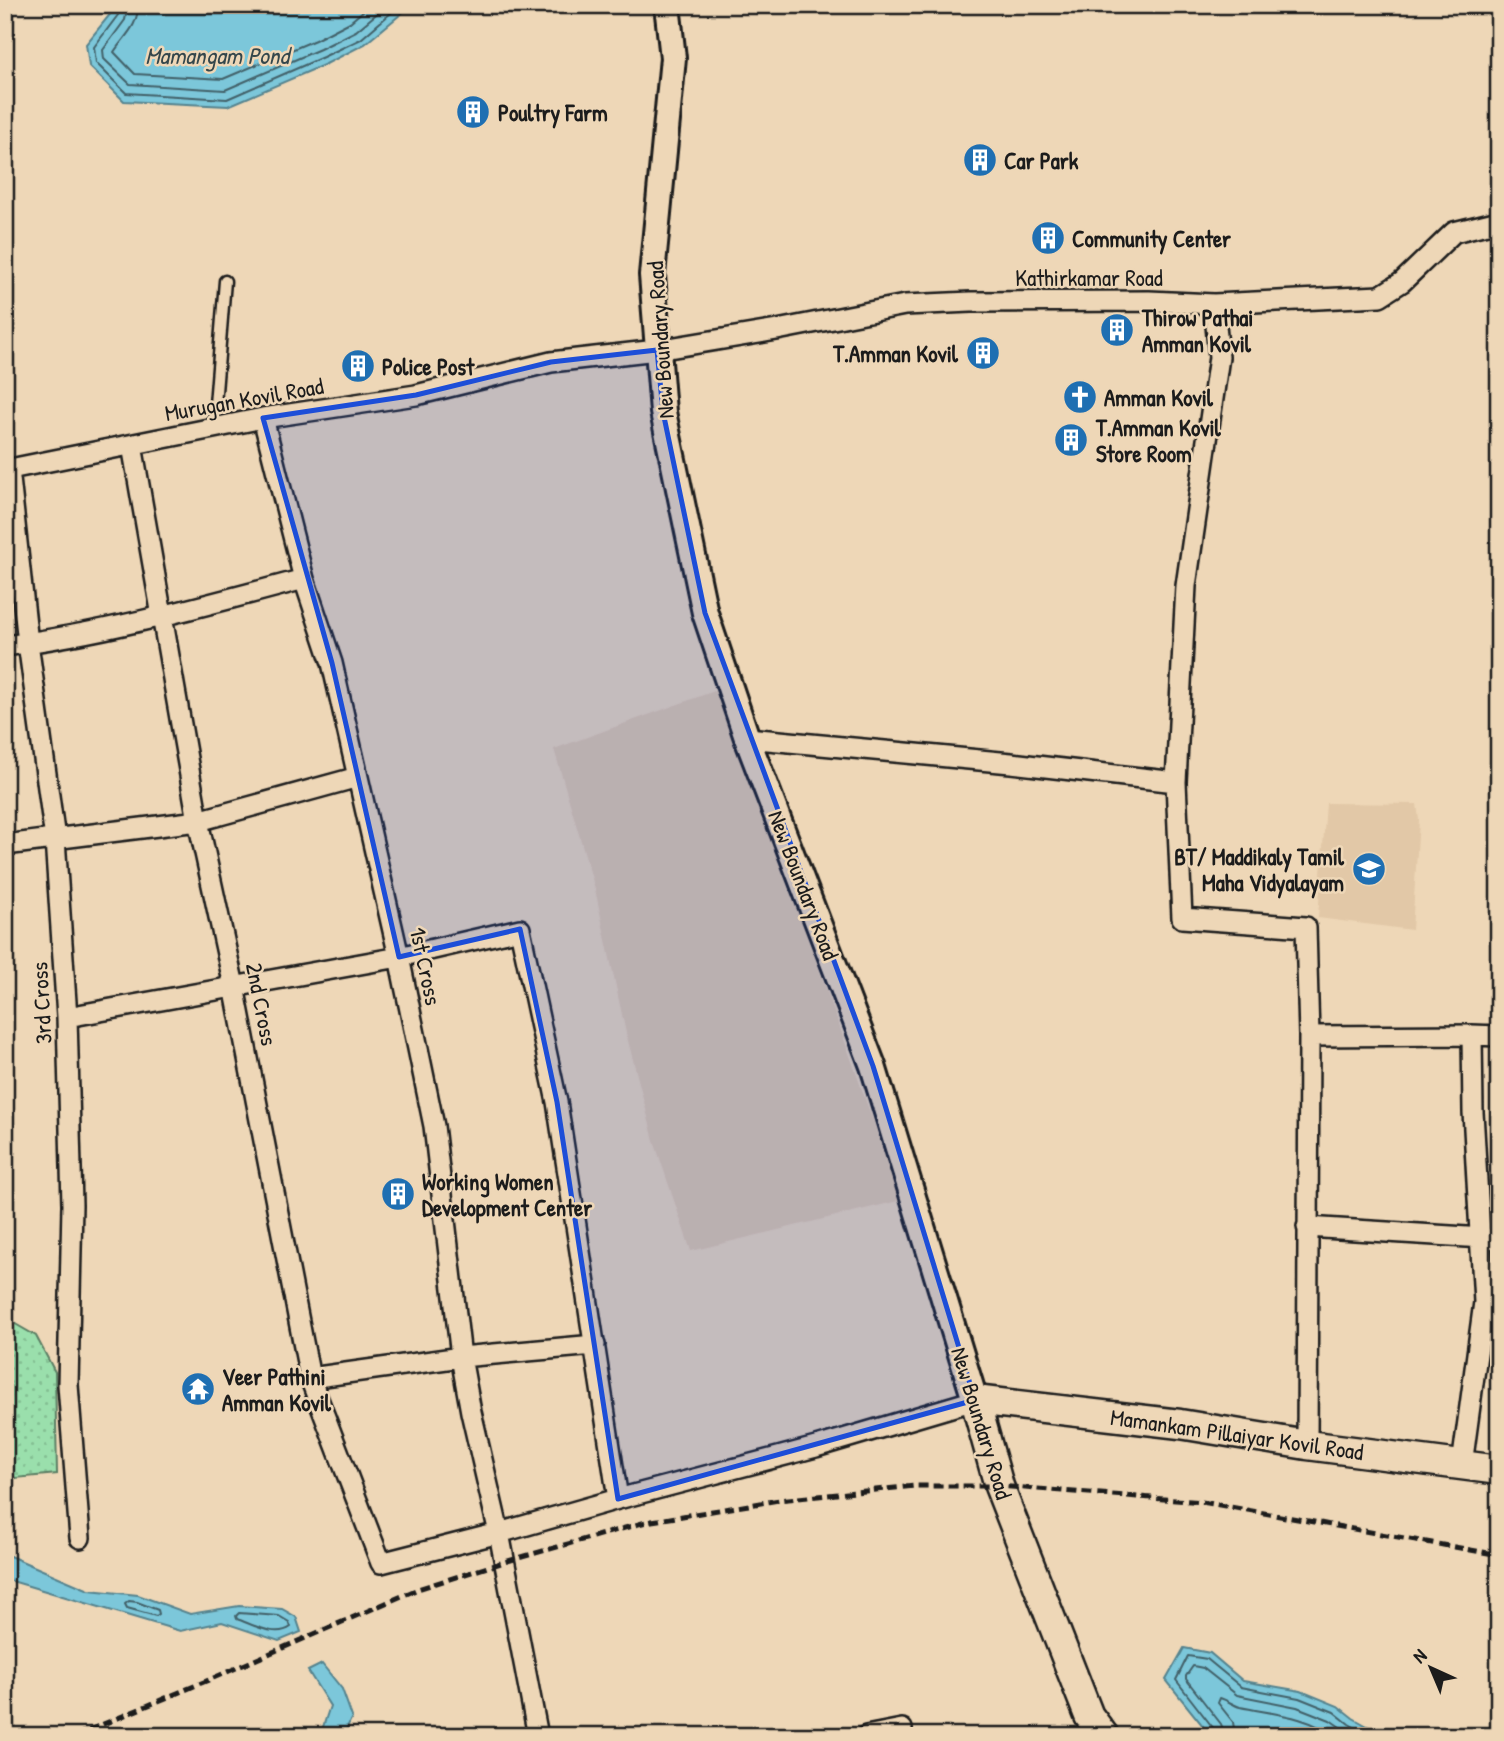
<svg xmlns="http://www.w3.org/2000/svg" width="1504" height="1741" viewBox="0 0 1504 1741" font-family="'Patrick Hand',sans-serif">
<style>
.built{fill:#e2c8a7}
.green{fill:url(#green-dots);stroke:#5b7e64;stroke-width:2}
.water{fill:#7bc7da;stroke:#55838e;stroke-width:2}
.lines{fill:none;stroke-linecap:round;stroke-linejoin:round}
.shore{stroke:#426068;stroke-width:2}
.service-casing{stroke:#1c1c1c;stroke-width:15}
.minor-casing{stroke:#1c1c1c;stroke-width:24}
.tertiary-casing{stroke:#1c1c1c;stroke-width:30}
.secondary-casing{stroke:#1c1c1c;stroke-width:33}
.service{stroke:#eed7b7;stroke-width:10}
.minor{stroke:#eed7b7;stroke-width:19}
.tertiary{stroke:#eed7b7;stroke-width:24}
.secondary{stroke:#eed7b7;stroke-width:28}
.rail{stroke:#1c1c1c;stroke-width:5;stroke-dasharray:10 5;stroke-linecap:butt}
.marked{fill:#1d4ed8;fill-opacity:0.2;stroke:#1d4ed8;stroke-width:5;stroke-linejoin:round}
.labels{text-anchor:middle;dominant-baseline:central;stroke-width:5;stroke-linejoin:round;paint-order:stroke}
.poi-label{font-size:23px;font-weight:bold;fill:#1c1c1c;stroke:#eed7b7;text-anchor:start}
.street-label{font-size:23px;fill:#1c1c1c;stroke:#eed7b7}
.water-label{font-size:24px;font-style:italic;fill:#34474c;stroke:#eed7b7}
</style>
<defs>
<pattern id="green-dots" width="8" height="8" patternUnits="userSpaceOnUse" patternTransform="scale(1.75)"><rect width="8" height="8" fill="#9adfac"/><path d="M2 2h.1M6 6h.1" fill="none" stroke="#84bf93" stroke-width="1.8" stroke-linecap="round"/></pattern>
</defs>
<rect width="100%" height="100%" fill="#eed7b7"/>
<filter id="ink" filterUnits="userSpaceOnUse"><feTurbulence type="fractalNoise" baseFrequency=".0143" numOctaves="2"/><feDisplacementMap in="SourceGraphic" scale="14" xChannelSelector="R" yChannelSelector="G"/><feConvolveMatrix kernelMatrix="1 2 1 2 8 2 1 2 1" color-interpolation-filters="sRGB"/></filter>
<g filter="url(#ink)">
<path class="built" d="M720,689l147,415 35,96 -211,51 -36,-107 -29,-111 -31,-144 -41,-140z
M1326,803l91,1 2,16 -7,110 -94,-12z"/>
<path class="green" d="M5,1318l31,18 19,36 2,102 -52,5z"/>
<path class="water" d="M112,5h295v4l-42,35 -39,20 -98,42 -104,-5 -35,-35 -3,-22 26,-32z
M5,1554l84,36 49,5 52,19 49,-8 43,3 14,8 5,15 -22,9 -57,-19 -42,9 -175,-52z
M1184,1648l26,5 33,28 58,10 37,15 15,12 32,18h-174l-45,-56z
M322,1664l20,25 10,28 -9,19h-23l10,-30 -22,-35z"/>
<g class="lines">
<path class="shore" d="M119,5l-1,10 -24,32 2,16 30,30 101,6 96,-42 38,-18 39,-34
M128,5l-3,15 -22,30 1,9 26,25 95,6 95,-41 36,-18 31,-26
M138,5c0,22 -13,30 -24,47l21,22 88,5 92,-39 35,-18 20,-17
M129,1601l8,1 21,8 1,4 -3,2 -29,-8 -2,-4z
M239,1613l40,3 10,6 2,5c-15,11 -37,-2 -54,-8l-1,-3z
M1216,1736l-2,-7 -38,-49 12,-24 19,3 34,28 58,11 35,14 15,12 21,12
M1225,1736l-4,-12 -35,-45v-3l7,-10 10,2 34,27 60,12 33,13 23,16
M1235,1736l-2,-14 -15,-19 2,-5c7,2 13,7 20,9 32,7 67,8 93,29"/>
<g class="service-casing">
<path id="service" d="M213,429l12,-148"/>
</g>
<g class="minor-casing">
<path id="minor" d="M1214,304l5,53 -33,229 -10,196 6,136 124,9 3,109 -2,409
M263,418l41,161 28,84 67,294 35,169 27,231 10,55 28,121 39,203
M132,445l66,376 36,165 76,392 71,185 118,-30 119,-34 198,-52 159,-47
M9,469l19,174 27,196 12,178 5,188 -4,180 12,153
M5,470l258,-52 153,-23 135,-33 106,-12 120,-20 128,-25 66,-3 178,-1 65,3 166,-8 22,-14 52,-50 45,-11
M5,646c102,-13 201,-41 299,-67
M747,738l264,25 165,19
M5,845l193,-24 160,-44
M67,1017l332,-60 121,-28 37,173 61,397
M1472,1035l27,1
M1309,1036l163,-1 1,77 11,190 -22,163
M1307,1227l192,12
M310,1378l151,-21 134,-12
M866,1736l36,-7"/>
</g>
<g class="tertiary-casing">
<path id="tertiary" d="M667,5l6,53 -21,217 11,137 42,201 42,125 126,328 102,334"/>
</g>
<g class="secondary-casing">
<path id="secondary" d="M1104,1736l-15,-20 -90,-230 -24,-86 205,24 127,21 192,25"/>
</g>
<use href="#service" class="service"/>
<use href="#minor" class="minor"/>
<use href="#tertiary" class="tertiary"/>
<use href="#secondary" class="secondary"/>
<path class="rail" d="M75,1736l136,-57 207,-90 86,-27 142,-40 133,-22 135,-14h85l203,16 297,53"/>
</g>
</g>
<path class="marked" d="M657,350l6,62 42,201 168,453 102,334 -357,99 -61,-397 -37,-173 -121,28 -67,-294 -69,-245 153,-23 135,-33z"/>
<defs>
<g id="building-disc" transform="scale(1.75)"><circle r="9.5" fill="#1f6fb2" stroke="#eed7b7"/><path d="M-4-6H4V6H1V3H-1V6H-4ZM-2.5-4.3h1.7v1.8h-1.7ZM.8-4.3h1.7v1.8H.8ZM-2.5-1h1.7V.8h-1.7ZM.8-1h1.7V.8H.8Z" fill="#fff"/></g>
<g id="church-disc" transform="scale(1.75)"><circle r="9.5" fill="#1f6fb2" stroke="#eed7b7"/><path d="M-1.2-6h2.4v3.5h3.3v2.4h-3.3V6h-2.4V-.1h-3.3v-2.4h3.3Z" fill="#fff"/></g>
<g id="school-disc" transform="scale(1.75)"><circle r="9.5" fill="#1f6fb2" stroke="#eed7b7"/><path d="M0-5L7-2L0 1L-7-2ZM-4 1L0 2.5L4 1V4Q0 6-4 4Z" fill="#fff"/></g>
<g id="temple-disc" transform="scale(1.75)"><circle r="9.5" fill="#1f6fb2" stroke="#eed7b7"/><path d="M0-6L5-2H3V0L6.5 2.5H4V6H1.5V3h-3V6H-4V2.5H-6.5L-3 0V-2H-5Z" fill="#fff"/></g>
</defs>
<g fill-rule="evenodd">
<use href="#building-disc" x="473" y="112"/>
<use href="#building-disc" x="980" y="160"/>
<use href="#building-disc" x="1048" y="238"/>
<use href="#building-disc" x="1117" y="330"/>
<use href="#building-disc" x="983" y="353"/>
<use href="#building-disc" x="358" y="366"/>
<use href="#church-disc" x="1080" y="397"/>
<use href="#building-disc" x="1071" y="440"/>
<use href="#school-disc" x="1369" y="869"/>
<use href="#building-disc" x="398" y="1194"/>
<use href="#temple-disc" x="198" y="1389"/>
</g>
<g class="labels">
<g class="poi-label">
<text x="498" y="112">Poultry Farm</text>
<text x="1004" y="160">Car Park</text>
<text x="1072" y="238">Community Center</text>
<text x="1142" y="317">Thirow Pathai<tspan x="1142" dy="26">Amman Kovil</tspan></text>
<text x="958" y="353" text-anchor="end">T.Amman Kovil</text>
<text x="382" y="366">Police Post</text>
<text x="1104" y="397">Amman Kovil</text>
<text x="1096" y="427">T.Amman Kovil<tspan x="1096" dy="26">Store Room</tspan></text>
<text x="1344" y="856" text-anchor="end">BT/ Maddikaly Tamil<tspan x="1344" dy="26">Maha Vidyalayam</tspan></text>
<text x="422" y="1181">Working Women<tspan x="422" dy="26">Development Center</tspan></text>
<text x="222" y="1376">Veer Pathini<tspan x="222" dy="26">Amman Kovil</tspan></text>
</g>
<g class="street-label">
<text x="1089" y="277">Kathirkamar Road</text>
<text transform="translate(660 340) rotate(-94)">New Boundary Road</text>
<text transform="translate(244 399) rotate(-10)">Murugan Kovil Road</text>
<text transform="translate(804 885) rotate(69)">New Boundary Road</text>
<text transform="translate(426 966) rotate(78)">1st Cross</text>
<text transform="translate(41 1003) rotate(-93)">3rd Cross</text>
<text transform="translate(262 1004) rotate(79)">2nd Cross</text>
<text transform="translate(982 1423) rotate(73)">New Boundary Road</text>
<text transform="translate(1237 1434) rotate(8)">Mamankam Pillaiyar Kovil Road</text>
</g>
<g class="water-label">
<text x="217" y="55">Mamangam Pond</text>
</g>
</g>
<rect width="1504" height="1741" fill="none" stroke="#eed7b7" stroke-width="28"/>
<rect x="14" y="14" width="1476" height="1713" fill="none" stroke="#1c1c1c" stroke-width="2.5" filter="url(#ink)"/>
<g transform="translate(1431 1668) rotate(316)" stroke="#eed7b7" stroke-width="5" paint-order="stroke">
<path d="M0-5L12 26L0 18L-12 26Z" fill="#1c1c1c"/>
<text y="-10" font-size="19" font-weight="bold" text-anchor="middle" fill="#1c1c1c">N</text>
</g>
</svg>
